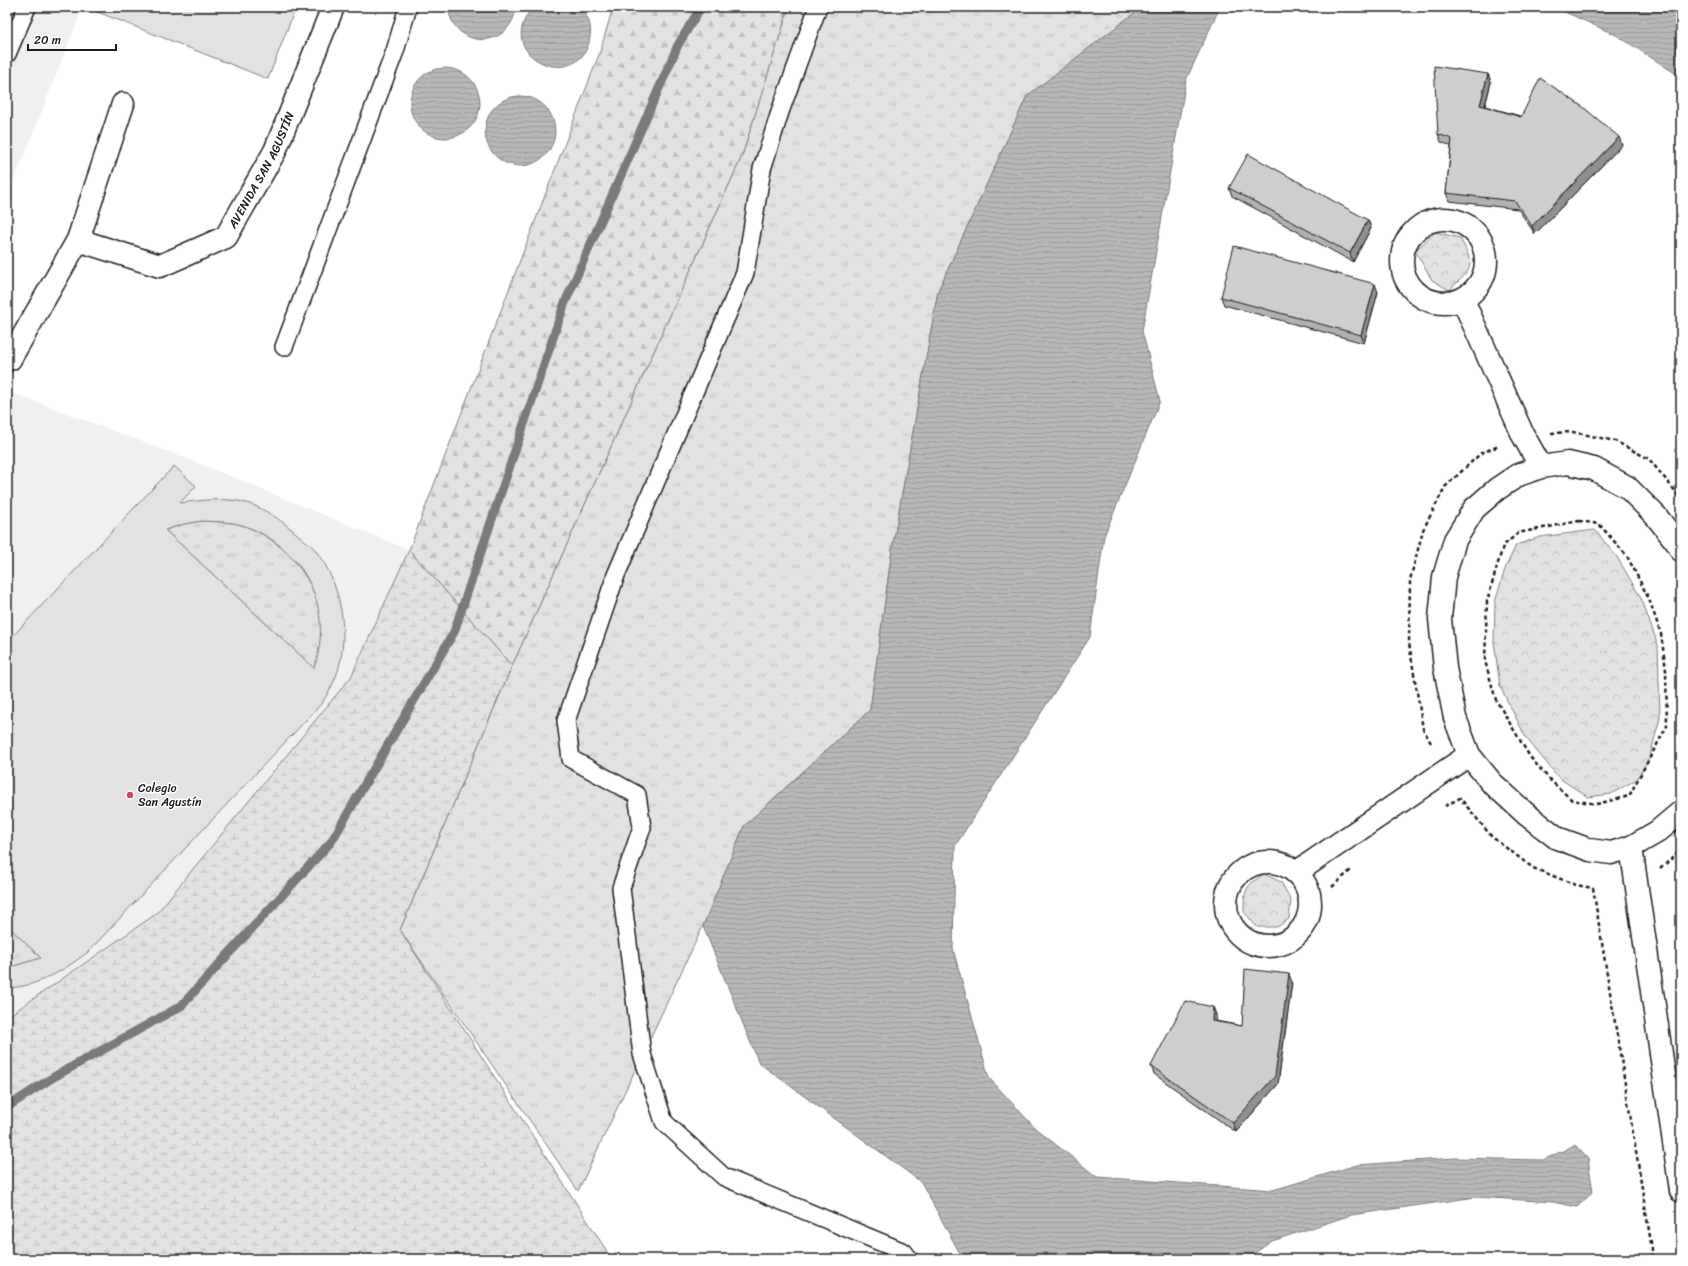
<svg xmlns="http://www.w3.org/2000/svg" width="1688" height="1266" viewBox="0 0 1688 1266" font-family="Sriracha,sans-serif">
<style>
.built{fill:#f0f0f0}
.grass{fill:url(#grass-tufts);stroke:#7f7f7f}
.forest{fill:url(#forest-firs);stroke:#7f7f7f}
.wetland{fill:url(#wetland-marsh);stroke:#7f7f7f}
.park{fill:url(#park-crowns);stroke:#7f7f7f}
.garden{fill:#e2e2e2;stroke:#7f7f7f;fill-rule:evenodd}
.water{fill:url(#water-rules);stroke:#7a7a7a}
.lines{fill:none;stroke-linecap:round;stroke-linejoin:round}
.stream{stroke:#7a7a7a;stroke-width:9}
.service-casing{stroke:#1c1c1c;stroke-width:20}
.minor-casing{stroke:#1c1c1c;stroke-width:25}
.path{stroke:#1c1c1c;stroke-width:2.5;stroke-dasharray:4 3;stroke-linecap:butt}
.service{stroke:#fff;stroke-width:17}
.minor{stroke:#fff;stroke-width:22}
.wall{fill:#b1b1b1;stroke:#1c1c1c}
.shaded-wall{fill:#909090;stroke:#1c1c1c}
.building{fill:#cecece;stroke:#1c1c1c}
.poi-dot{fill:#d1495b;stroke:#fff;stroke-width:1.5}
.labels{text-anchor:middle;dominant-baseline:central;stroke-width:3;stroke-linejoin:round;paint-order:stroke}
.street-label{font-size:12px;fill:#1c1c1c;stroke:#fff}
.poi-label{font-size:12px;fill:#1c1c1c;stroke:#fff;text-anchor:start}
</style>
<defs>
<pattern id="grass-tufts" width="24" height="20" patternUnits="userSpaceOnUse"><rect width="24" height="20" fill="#e2e2e2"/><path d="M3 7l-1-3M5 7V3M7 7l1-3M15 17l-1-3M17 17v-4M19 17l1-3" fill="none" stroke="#c1c1c1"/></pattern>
<pattern id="forest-firs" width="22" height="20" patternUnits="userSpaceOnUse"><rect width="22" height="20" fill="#e2e2e2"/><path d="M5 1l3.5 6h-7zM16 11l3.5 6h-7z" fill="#c1c1c1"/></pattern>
<pattern id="wetland-marsh" width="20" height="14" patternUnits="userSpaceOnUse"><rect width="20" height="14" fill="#e2e2e2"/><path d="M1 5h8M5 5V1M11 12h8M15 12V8" fill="none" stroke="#c1c1c1"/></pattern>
<pattern id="park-crowns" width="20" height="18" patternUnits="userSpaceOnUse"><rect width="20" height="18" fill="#e2e2e2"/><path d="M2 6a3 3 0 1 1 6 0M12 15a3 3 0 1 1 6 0" fill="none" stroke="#c1c1c1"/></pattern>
<pattern id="water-rules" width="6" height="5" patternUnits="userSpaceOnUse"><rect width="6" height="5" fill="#b8b8b8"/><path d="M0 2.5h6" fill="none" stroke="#9e9e9e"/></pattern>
</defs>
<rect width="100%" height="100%" fill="#fff"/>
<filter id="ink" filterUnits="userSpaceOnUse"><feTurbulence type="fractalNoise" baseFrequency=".025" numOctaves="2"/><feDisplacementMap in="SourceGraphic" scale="8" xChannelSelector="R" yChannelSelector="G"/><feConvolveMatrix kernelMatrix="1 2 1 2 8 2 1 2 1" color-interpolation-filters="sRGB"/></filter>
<g filter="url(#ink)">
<path class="built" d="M7,7h76l-76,192z
M7,391l176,66 226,93 -58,127 -195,237 -149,103z"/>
<path class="grass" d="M789,7h353l-115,89 -89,195 -46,259 -22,160 -126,116 -41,100 -125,265 -178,-261 112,-264 230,-510z
M202,521c16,1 33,0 48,7 37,16 66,52 71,92 2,16 -2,33 -7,48l-149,-138 19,-6z
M7,925l35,33 -35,10z"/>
<path class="forest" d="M613,7h176l-47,149 -230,510 -103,-116 191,-498z"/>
<path class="wetland" d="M409,550l103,116 -112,264 212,329h-605v-242l149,-103 195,-237z"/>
<path class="park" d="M1435,232l25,6c15,29 14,30 -11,52l-17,-10 -17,-29z
M1595,530l22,27 24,41 17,47 2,73 -11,41 -12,20 -26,15 -23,3 -29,-19 -33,-40 -26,-52 -6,-44 1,-40 10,-33 11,-24 24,-8z
M1264,874l17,8 10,18 -2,19 -12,8h-20l-13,-15c0,-22 1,-26 20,-38z"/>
<path class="garden" d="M85,7h211l-28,72z
M174,466l22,20 -16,17c25,-3 51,-7 75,3 19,8 33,20 48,33 4,3 10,7 13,12 24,31 33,78 23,116 -3,13 -10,24 -17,36l-234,249c-24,18 -50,35 -81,36v-20l34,-10 -34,-33v-283zM202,521c16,1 33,0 48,7 56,23 84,82 64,140l-149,-138 19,-6z"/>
<path class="water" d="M448,7h68c-5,44 -63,43 -68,0z
M533,7h46c9,8 13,19 11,30 -8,58 -101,21 -57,-30z
M1142,7h78l-34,73 -44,251 18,70 -56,135 -14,101 -135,209 -2,103 36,129 47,51 61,48 176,13 84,-25 98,-7 88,2 32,-15 13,14 5,33 -16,15 -24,-5 -77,-5 -125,18 -79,26 -26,18h-283l-42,-77 -162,-119 -56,-137 41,-100 126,-116 22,-160 46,-259 89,-195z
M1554,7h127v70l-63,-41z
M410 103a35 35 0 1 1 70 0a35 35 0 1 1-70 0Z
M485 131a35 35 0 1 1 70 0a35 35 0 1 1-70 0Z"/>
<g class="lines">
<path class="stream" d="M7,1107l45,-29 129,-72 150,-164 123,-210 110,-327 114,-260 23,-38"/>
<g class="service-casing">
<path id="service" d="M818,7l-37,102 -19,60 -17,104 -129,302 -50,146 5,38 66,36 5,32 -21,61 21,166 22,68 60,55 180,75 5,7
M7,54l20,-47
M284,347l111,-296 13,-44"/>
</g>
<g class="minor-casing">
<g id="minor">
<circle cx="1444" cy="261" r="42"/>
<path d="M78,240l45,-136"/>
<path d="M1463,300l60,135 18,32"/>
<path id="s1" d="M10,359l68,-119 82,26 66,-29 49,-86 58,-144"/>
<path d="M1681,550l-3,-6 -22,-28 -29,-29 -33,-18 -26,-6 -27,4 -23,8 -21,14 -23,20 -19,31 -11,37 -4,42 5,49 10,50 14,37 22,27 35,32 31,24 33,12 21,3 20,-6 26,-15 24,-20"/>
<path d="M1631,847l50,344"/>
<circle cx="1268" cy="904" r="42"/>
<path d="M1297,872l172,-117"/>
</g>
</g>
<path class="path" d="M1551,433l22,-1 42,9 34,18 32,39
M1579,521l20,3 28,32 22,43 12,35 5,36 1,56 -38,70 -32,8 -25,-4 -22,-20 -20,-23 -34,-57 -11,-39 2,-60 16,-55 15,-13z
M1431,743l-8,-14 -14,-86 1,-63 13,-50 22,-43 36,-34 18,-7
M1445,806l15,-8 32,39 41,31 43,17 17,3 59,361 -1,10
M1660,869l21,-19
M1332,887l19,-17"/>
<use href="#service" class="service"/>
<use href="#minor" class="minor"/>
</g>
<path class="wall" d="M1488,74l3,8 -6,24 137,39 -87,89 -17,-25 -69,-8 -3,-8 5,-47 -10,-4 -3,-8z
M1229,188l139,32 3,8 -18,34 -121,-66z
M1378,292l-14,51 -140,-38 -3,-8z
M1292,982l-14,102 -42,48 -82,-58 -3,-8 62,-59 3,8v6l26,5z"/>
<path class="shaded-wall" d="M1488,74l3,8 -8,31 -3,-8z
M1619,137l3,8 -87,89 -3,-8z
M1368,220l3,8 -18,34 -3,-9z
M1375,284l3,8 -14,51 -3,-8z
M1289,974l3,8 -14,102 -42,48 -3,-9z
M1213,1007l3,8 -1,14 -3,-8z"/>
<path class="building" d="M1434,66l54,8 -8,31 41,12 19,-39 43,29 36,30 -87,89 -17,-25 -69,-8 6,-54 -14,-5z
M1248,154l120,66 -18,33 -121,-65z
M1234,246l141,38 -14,51 -140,-38z
M1681,930v10l-4,-8z
M1245,969l44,5 -14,102 -42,47 -82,-57 34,-65 28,6 -1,14 30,5z"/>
</g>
<circle class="poi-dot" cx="130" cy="795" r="4"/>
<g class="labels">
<g class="street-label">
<text stroke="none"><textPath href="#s1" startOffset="371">AVENIDA SAN AGUSTÍN</textPath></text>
</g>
<g class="poi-label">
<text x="138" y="788">Colegio<tspan x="138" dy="14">San Agustín</tspan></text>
</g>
</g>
<rect width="1688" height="1266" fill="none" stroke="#fff" stroke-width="24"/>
<rect x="12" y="12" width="1664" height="1242" fill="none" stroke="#1c1c1c" stroke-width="1.5" filter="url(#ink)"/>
<path d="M28 44v6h88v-6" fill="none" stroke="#1c1c1c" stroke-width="2"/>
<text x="34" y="44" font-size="12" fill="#1c1c1c" stroke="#ffffff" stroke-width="3" paint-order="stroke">20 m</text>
</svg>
